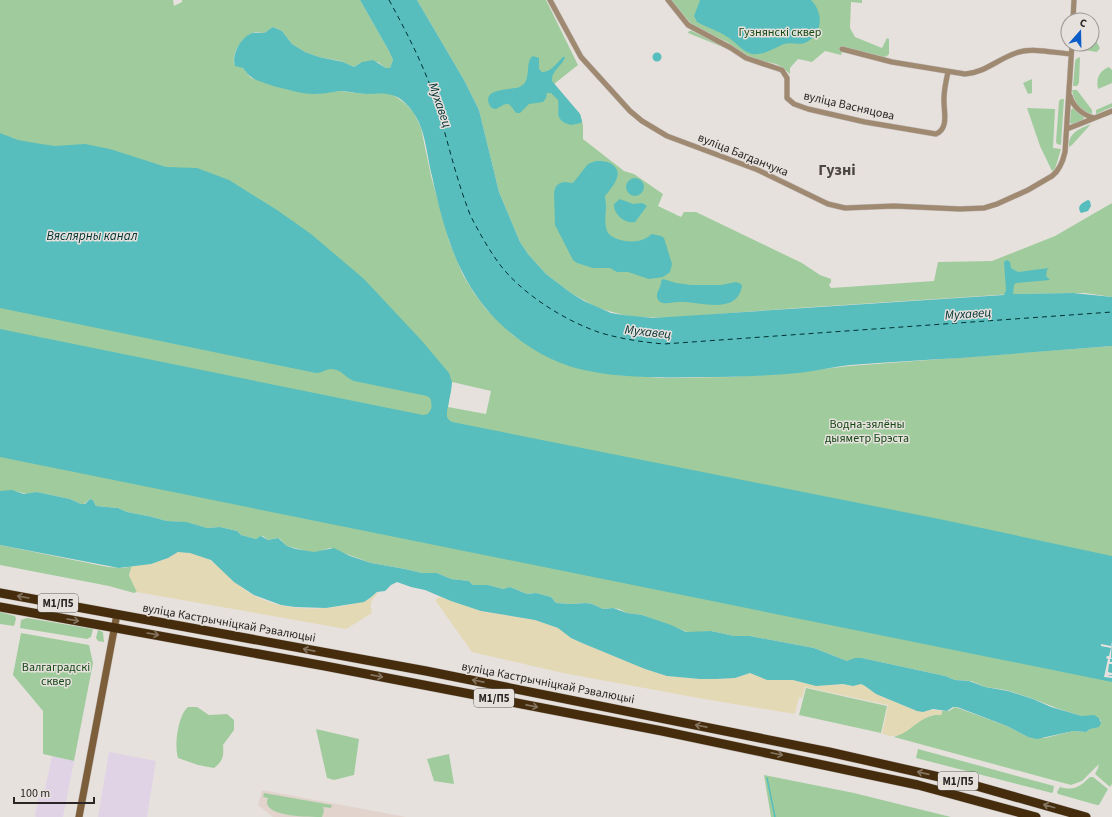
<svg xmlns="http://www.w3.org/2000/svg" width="1112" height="817" viewBox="0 0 1112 817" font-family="'Source Sans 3',sans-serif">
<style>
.commercial{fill:#e0d3e6}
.built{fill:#e2d3cd}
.green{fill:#a0cc9d;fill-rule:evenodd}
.sand{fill:#e3d9b4}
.water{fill:#57bdbd}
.pier{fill:#e7e1de}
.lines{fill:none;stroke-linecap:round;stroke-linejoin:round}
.stream{stroke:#57bdbd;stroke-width:1.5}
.ferry{stroke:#003232;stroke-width:1;stroke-dasharray:5 4;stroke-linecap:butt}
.street-casing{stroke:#c5bfbd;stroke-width:6}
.secondary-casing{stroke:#c5bfbd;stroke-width:8}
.highway-casing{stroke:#c5bfbd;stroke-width:10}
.street{stroke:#9f8971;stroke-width:5}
.secondary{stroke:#7d5e3b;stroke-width:7}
.highway{stroke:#442c0c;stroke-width:9}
.oneway{stroke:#857460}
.labels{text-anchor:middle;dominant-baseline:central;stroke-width:3;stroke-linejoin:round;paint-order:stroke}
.shield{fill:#e7e1de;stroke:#625e5c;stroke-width:1}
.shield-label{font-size:11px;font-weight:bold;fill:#292625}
.park-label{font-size:12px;fill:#134813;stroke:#e7e1de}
.street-label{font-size:12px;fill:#292625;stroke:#e7e1de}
.water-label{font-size:13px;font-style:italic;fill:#003232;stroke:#e7e1de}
.district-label{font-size:16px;font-weight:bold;fill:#4c4744;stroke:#e7e1de}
</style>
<rect width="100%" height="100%" fill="#e7e1de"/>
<path class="commercial" d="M109,752l47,9 -9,56h-49z
M52,756l22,5 -11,56h-27l-1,-1 3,-18 6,-4z"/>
<path class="built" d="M262,790l144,27h-133l-15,-12z"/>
<path class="green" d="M0,0h173l1,6 8,-4v-2h178l29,51 4,9 -3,8h-4l-8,-6 -18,1 -6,4 -14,-6 -21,-4 -14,-5 -13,-8 -10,-13 -9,-4c-3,1 -4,4 -7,5 -3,2 -7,0 -10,0 -13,3 -24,19 -22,32l9,4 8,10 39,12 25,4 25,-3 25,3 16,-2 11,2 14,10 8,9 7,15 10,48 18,65 14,34 11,18 12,16 28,27 30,19 33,13 40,7 20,1 23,2 69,-1 50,-3 70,-8 263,-20v438l-2,3 -15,-13 3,-6 1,-4 -17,17 -11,4 -177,-48c4,-2 9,-4 12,-6 11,-7 21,-18 35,-16l1,-4h7l6,-4 52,19 21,11 17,1 28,-7 13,1 15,-11 -2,-3 -17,-2 -23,-7 -28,-11 -25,-8 -21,-3 -14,-6 -16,-1 -10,-4 -83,-18 -15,3 -33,-13 -64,-12h-16l-23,-5 -21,2 -48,-18 -15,-2 -8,-4 -8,-1 -8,1 -11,-5 -6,-1 -14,1 -16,-1 -5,-6 -15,-4 -9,1 -17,-7 -7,2 -15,-4h-15l-4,-4 -18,-2 -14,-6h-15l-17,-4 -34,-6 -41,-15 -13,4h-7l-23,-6 -7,-7 -3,-1 -9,2 -5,-4 -7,3 -15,-4 -4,-4 -17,-4 -13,1 -25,-6 -15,-1 -19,-5 -21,-4 -9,-4 -22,-2 -3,-6 -3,-1 -6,5h-3l-11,-5 -33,-7 -10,2 -12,-3h-15zM452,382l39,9 -5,23 -38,-7z
M417,0h129l32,65 -24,19 26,30 3,11v14l41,32 10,3 29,20 -5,12 23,11 3,-5h12l106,51 18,12 11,4v3l-2,3 2,3 103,-7 4,-19 54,-1 63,-25 57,-33v94l-27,-4 -72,1 -215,14 -132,10 -29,-1 -14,-2 -25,-7 -27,-15 -25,-19 -18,-20 -8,-12 -21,-50 -20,-82 -15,-30z
M671,0h191v3l-11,-1 -1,26 5,9 27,11 5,-10 2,1v15l-2,2 -3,1 -40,-10 -3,8 -16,-4 -13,11 -14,-3 -8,9v6l-8,-7 -6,-3 -27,-6 -22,-16 -34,-16z
M689,31h3l43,21 -47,-19z
M1092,34l8,14 -3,4 -13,-2 1,-6h7z
M1080,57l-1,26 -2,3h-4l2,-24 1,-3z
M1109,67l3,3v13l-14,6c-2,-11 1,-18 11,-22z
M1032,79v14l-4,1 -5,-11z
M1072,90h5l15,20v4c-12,-2 -18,-12 -20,-24z
M1061,99h3l-3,46 -4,-1 -1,-2 3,-41z
M1112,103v4l-16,7v-4z
M1027,108l28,1 -2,39 8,1 -6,20 -3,2 -12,-25z
M1073,108l10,8 1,2 -1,2 -11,4 -2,-1 1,-13z
M1091,124l-19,21 -3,2c-1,-14 10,-18 22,-23z
M0,545l108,22 16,1 8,-2 -3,9 8,17 -3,1 -25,-7 -109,-21z
M0,612l15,4 1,3 -2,7 -14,-2z
M27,618l66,11 -2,8 -4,2 -67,-11 1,-8z
M98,630l5,2 1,10 -6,-1 -2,-3z
M21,633l68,12 4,18 -19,98 -31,-7v-43l-30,-36z
M806,688l81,18 -6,27 -82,-18z
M188,707h9l12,8 18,-1 7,6v10l-11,15c1,11 0,16 -9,23l-16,-3 -20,-7c-4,-12 0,-43 10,-51z
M316,729l43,10 -5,36 -20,5 -7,-2z
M918,749l136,37 -1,6 -1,1 -136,-35z
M449,754l5,30 -20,-3 -7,-22z
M764,775l90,18 97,24h-180z
M1090,777h3l15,12 -9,16h-2l-39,-11 -1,-2 3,-5c15,4 19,0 30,-10z
M264,793l68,12 -1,3 -8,-1 1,4 -2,6c-13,0 -63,0 -54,-19l-5,-1z"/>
<path class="sand" d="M178,552c32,-5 50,29 75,43 33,18 76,16 111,6 7,-1 9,-7 15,-9 -7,8 -10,9 -7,21l-26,16 -209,-37 -8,-17 3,-9 19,-2 17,-6z
M440,597l41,14 54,9 23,8 13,10 11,5 63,26 22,7 33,3h16l19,-1 15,-5 17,7h26l23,6 27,-2 10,2 8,-2 4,2 11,8 41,17c10,2 13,-3 25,0l-1,4c-20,-3 -31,20 -47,21 -3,1 -9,-2 -12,-2l6,-29 -83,-18 -3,11 -3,-1 -4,17 -91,-15 -141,-26 -91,-21 -37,-52z"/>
<path class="water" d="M360,0h57l47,80 15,30 20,82 21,50 8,12 18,20 25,19 13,8 27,12 12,2 30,3 351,-23 2,-5 -2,-28 3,-2 3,2 1,6 7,4 31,-4 -2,2 -1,6 4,4 -34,3 -2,2 -1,9 60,-1 39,4v49c-51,4 -101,8 -152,12 -36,2 -73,4 -110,7 -17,2 -34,6 -52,8 -33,3 -66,4 -99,4 -40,1 -81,1 -120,-8 -36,-9 -72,-34 -95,-63 -30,-37 -42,-84 -52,-130 -6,-23 -6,-50 -23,-69 -12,-15 -25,-14 -42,-13 -9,0 -18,-3 -27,-3 -8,1 -17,3 -26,3 -13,0 -28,-5 -41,-8 -14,-5 -21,-5 -30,-18l-8,-2c-4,-11 6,-30 18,-33 4,-1 9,1 13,-1 3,-2 4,-4 7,-5l9,4 10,13 13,8 14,5 24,5 11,5 8,-5 11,-2 13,8h4l3,-8 -4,-9z
M700,0h111c13,13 12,35 -6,43 -6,2 -14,-1 -21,1 -10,4 -21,12 -32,10 -7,-2 -12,-7 -18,-12 -11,-10 -24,-13 -37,-20l-3,-6z
M652.5 57a4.5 4.5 0 1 1 9 0a4.5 4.5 0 1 1-9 0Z
M533,56l6,2v11l3,3c8,1 16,-10 21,-15h2c-2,9 -14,13 -13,24l28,33 2,7 -1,2 -10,2c-18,-5 -11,-13 -13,-25l-7,-7h-4l-1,5 -3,4 -14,2 -9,9h-4c-9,-14 -9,-9 -20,-4 -3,0 -6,-2 -7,-5 -6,-15 19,-14 26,-16 4,0 6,-2 9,-4 7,-9 1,-23 9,-28z
M0,133l18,7 23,4 14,2 30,-2 25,5 56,18 31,1 32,12 48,30 34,24 53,45 58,62 27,32 3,9 -1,9 -4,20v6l2,3 3,2 492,98 168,36v126l-1112,-225v-128l423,86c9,0 10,-10 7,-17l-3,-2 -73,-15c-9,-3 -12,-12 -23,-12 -5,0 -9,4 -15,4l-316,-65z
M596,161c7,0 13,0 18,5 10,9 -3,22 -9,30 0,4 1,6 1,10 0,7 -2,17 1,25 4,10 28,13 37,8 3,-1 5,-3 8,-5l9,2 3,2 8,26 -2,8 -7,5 -14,2 -21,-7h-11l-7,-4h-17l-16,-5 -4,-3 -18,-35 -1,-33 2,-6 4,-3 5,-1 8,1 15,-19z
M626 187a9 9 0 1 1 18 0a9 9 0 1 1-18 0Z
M620,199l13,5 9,-1 5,3 -12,16c-10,2 -22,-8 -21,-18z
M1088,200l2,1 1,5 -3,5 -7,2c-5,-7 1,-10 7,-13z
M663,279l13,4 15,2h30l15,-3 5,2 1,2c-5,29 -41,16 -59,16 -8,-1 -19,4 -24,-1 -6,-7 3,-13 2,-20z
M12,490l12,4 13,-2 33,7 11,5h4l5,-5 3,1 3,6 22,2 9,4 21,4 19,5 19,1 21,6 13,-1 17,4 4,4 15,4 5,-3 7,4 10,-2 9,8 9,3 18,3 20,-4 16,8 21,7 34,6 17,4h15l14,6 18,2 4,4h15l15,4 7,-2 17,7 9,-1 15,4 5,6 16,1 14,-1 6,1 11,5 10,-1 14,5 15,2 29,10 15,7 25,-1 23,5h16l64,12 33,13 8,-3h7l83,18 10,4 14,1 16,6 23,4 25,8 18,8 31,9 12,-1 5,3 2,5 -2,4 -9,2 -4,3 -13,-1 -36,8 -9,-2 -21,-11 -50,-19h-4l-6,4 -14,-2 -10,3 -6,-1 -41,-17 -11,-8 -4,-2 -8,2 -10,-2 -27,2 -23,-6h-26l-17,-7 -15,5 -19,1h-16l-33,-3 -22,-7 -63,-26 -11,-5 -13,-10 -23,-8 -54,-9 -30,-10 -26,-11 -14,-3 -14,-5 -6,3 -6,6 -8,1 -7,6 -6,4 -38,6 -31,-1 -14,-2 -27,-10 -20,-13 -23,-22 -21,-7 -12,-1 -10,6 -17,6 -32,4 -119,-23v-54z"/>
<path class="pier" d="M1112,641l-1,16 1,2h-2v3h2v2h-3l-1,8 4,1v2h-5l5,1v2l-8,-1 4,-18 -2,-1 1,-2h2l2,-8 -10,-2v-2l10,2z"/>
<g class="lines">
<path class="stream" d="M767,778l8,39"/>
<path class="ferry" d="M389,0c17,31 33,62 45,96 12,37 20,76 34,113 2,7 6,13 9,19 6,11 13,23 21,34 22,31 67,59 103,71 21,6 41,9 63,11l448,-32"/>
<g class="street-casing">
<path id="street" d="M550,0l31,57 49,54 12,10 25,15 91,34 70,34 17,4 49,-2 66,3 24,-1 13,-4 31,-14 24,-14c8,-6 11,-15 13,-24l7,-108
M668,0l20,25 43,23 15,10 36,12 5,8v20l7,6 14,5 57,13 71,12c14,-6 7,-25 8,-36 0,-8 2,-17 4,-26
M1073,20l1,-20
M842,49l50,13 73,12c19,-1 33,-15 51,-21 17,-6 38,0 55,1
M1070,96c3,11 13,19 24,22
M1067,129l45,-18"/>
</g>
<g class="secondary-casing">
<path id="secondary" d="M79,817l38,-203"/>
</g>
<g class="highway-casing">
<path id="highway" d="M0,593l426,78 403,81 137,31 120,34
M0,607l325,59 337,65 256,54 118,32"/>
</g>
<use href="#street" class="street"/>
<use href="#secondary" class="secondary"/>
<use href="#highway" class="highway"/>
</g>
<defs><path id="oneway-shaft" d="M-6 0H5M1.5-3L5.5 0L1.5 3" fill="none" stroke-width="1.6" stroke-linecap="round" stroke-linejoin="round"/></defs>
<g class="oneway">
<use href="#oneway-shaft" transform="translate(23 597) rotate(-170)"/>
<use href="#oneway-shaft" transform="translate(73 620) rotate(10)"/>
<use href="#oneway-shaft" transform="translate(153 634) rotate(10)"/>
<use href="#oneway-shaft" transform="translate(309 650) rotate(-169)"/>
<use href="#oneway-shaft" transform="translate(377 676) rotate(11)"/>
<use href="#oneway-shaft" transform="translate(478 681) rotate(-169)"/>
<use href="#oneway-shaft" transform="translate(532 706) rotate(11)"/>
<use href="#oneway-shaft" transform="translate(701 726) rotate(-169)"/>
<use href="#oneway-shaft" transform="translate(777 754) rotate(12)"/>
<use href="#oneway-shaft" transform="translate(923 773) rotate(-167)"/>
<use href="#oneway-shaft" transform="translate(1049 806) rotate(-164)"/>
</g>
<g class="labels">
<g class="shield">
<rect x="38" y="594" width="40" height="18" rx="3"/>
<rect x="474" y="689" width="40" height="18" rx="3"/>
<rect x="938" y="772" width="40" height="18" rx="3"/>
</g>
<g class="shield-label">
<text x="58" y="603">М1/П5</text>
<text x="494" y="698">М1/П5</text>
<text x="958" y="781">М1/П5</text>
</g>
<g class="park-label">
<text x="780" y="32">Гузнянскі сквер</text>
<text x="867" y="424">Водна-зялёны<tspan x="867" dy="14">дыяметр Брэста</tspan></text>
<text x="56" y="667">Валгаградскі<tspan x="56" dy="14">сквер</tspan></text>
</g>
<g class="street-label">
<text transform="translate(849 106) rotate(13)">вуліца Васняцова</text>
<text transform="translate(743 155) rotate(22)">вуліца Багданчука</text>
<text transform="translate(229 623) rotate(10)">вуліца Кастрычніцкай Рэвалюцыі</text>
<text transform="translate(548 683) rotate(11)">вуліца Кастрычніцкай Рэвалюцыі</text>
</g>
<g class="water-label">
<text transform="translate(440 105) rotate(71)">Мухавец</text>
<text x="92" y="236">Вяслярны канал</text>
<text transform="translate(968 314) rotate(-4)">Мухавец</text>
<text transform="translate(648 332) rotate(6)">Мухавец</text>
</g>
<g class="district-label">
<text x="837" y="170">Гузні</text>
</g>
</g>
<g transform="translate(1080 32) rotate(20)"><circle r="19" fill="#e7e1de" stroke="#9b9694"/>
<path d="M0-3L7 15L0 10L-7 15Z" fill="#0c5dc7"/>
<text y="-6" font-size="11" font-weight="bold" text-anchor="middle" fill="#292625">С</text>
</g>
<path d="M14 797v6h80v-6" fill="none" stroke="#292625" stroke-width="2"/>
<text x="20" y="797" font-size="12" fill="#292625" stroke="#e7e1de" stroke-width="3" paint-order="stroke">100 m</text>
</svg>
